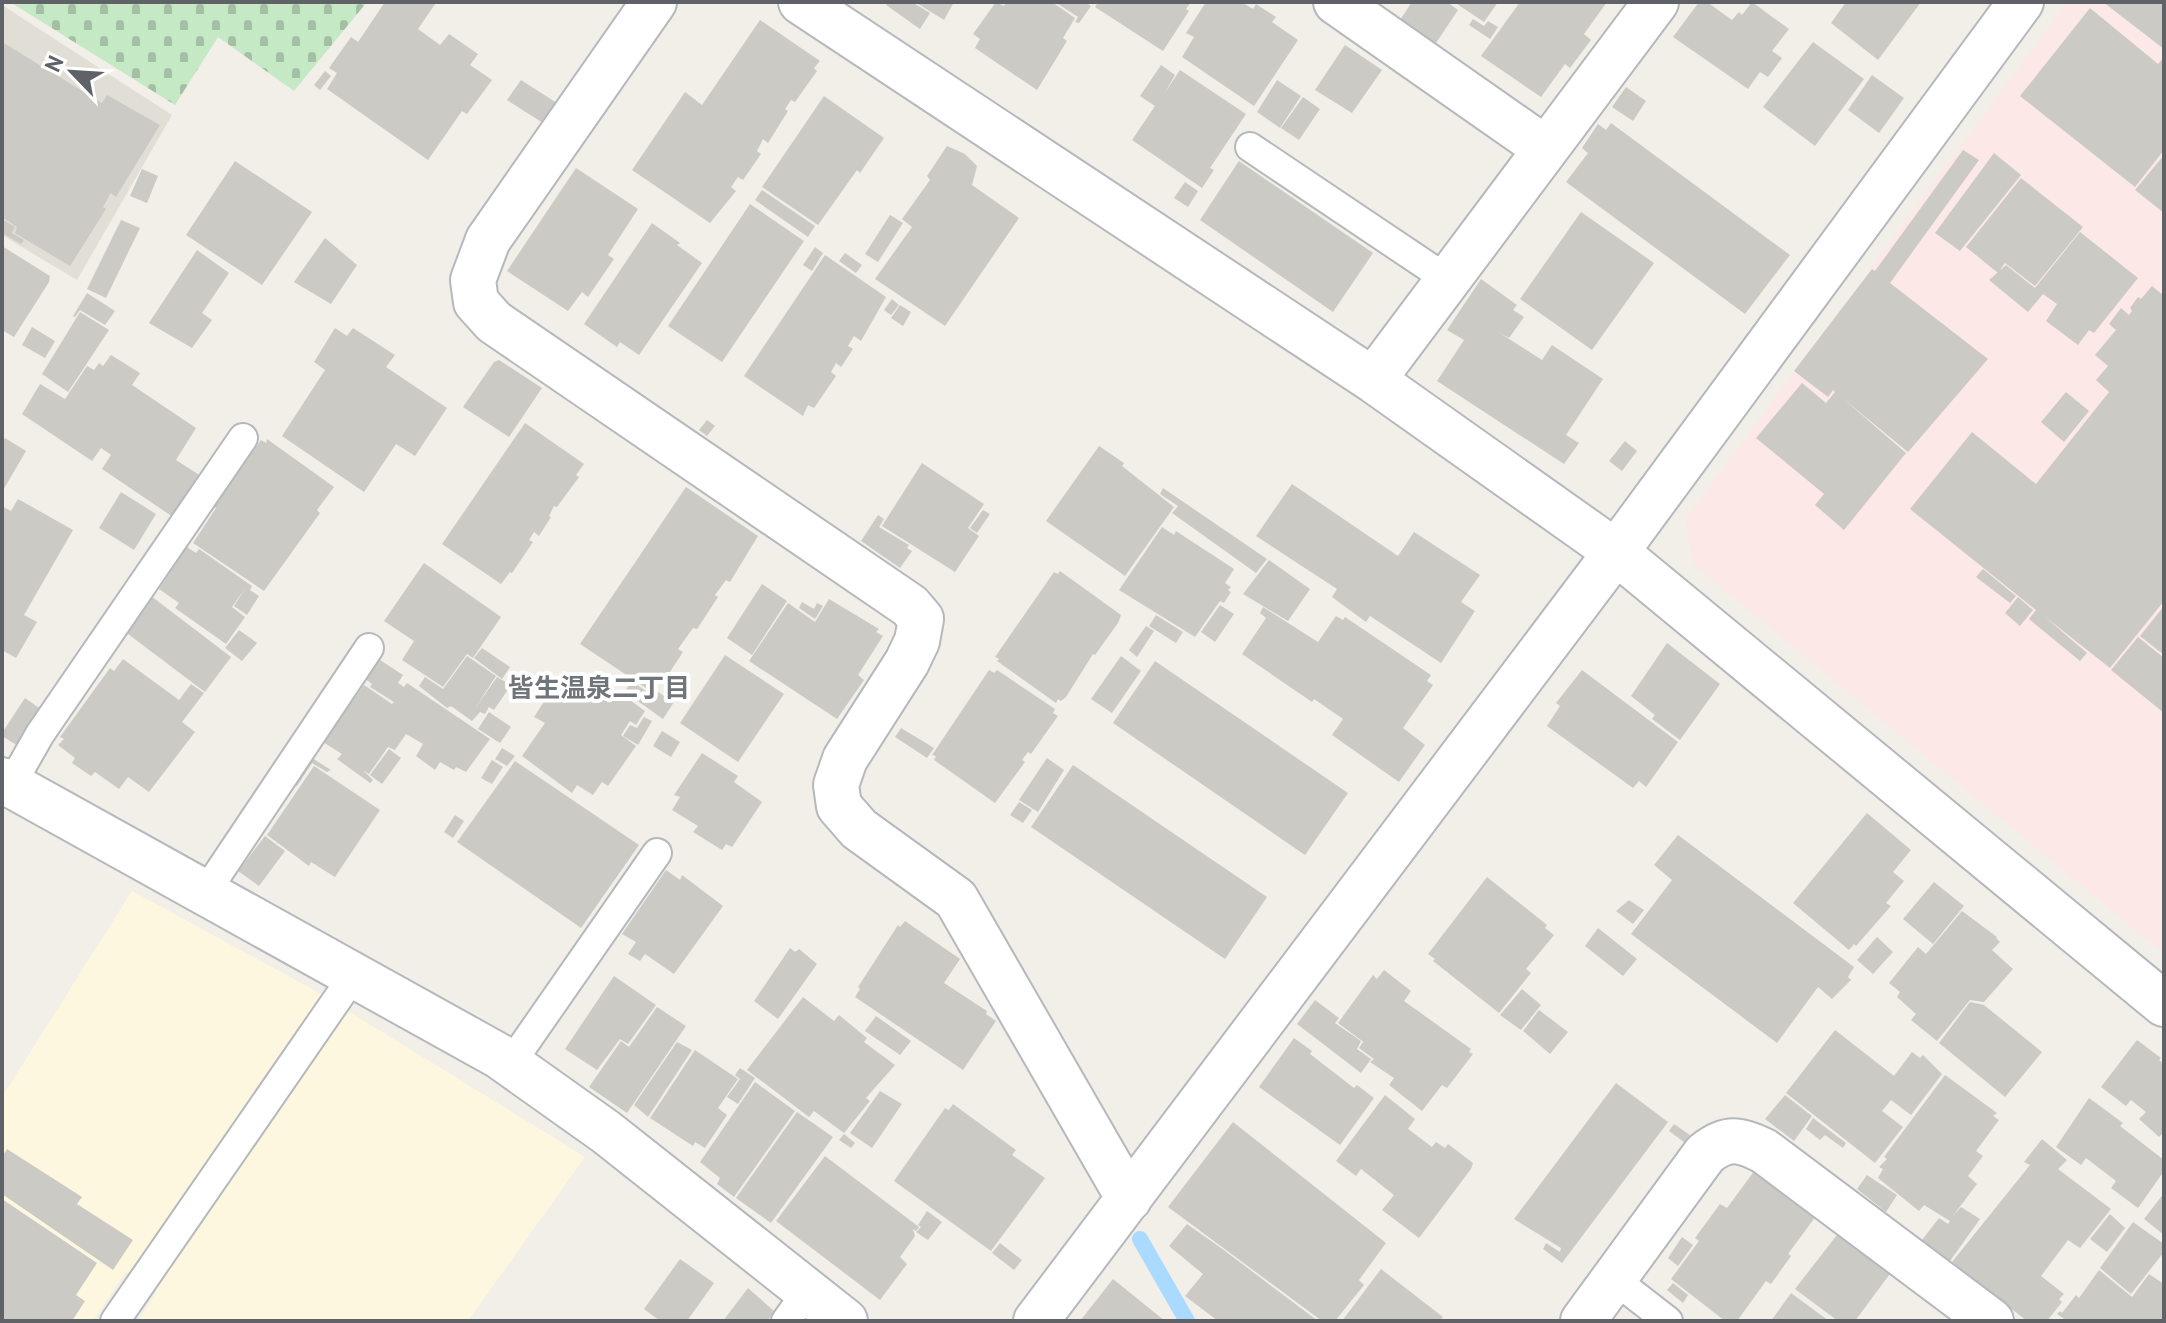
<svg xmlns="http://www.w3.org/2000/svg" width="2166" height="1323" viewBox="0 0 2166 1323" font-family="'PT Sans','Noto Sans JP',sans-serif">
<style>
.commercial{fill:#fef7e0}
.education{fill:#e1ded6}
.medical{fill:#fce8e6}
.cemetery{fill:url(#cemetery-stones)}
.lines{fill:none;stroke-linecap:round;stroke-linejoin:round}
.stream{stroke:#aadaff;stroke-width:16}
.building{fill:#cccac5}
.lane-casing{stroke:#b5b8bc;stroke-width:32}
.street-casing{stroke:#b5b8bc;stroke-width:48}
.lane{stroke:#fff;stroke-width:28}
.street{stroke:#fff;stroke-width:44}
.labels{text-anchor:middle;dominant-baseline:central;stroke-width:8;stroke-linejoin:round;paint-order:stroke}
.neighbourhood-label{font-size:26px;font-weight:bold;fill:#70757a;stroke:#fff}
</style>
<defs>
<pattern id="cemetery-stones" width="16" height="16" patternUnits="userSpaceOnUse" patternTransform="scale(2)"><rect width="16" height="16" fill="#c5e8c5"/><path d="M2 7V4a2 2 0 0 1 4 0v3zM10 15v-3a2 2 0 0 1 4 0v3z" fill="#a3c0a4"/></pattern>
</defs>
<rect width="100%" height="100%" fill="#f1efe8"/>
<path class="commercial" d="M132,891l182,99 271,167 -117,164h-330l18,-29 -30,-20 -33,49h-91v-224z"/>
<path class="education" d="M2,5l170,110 -95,165 -75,-45z"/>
<path class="medical" d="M2067,2h97v952l-471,-390 -7,-45z"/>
<path class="cemetery" d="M10,2h357l-73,89 -76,-54 -43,68z"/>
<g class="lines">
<path class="stream" d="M1140,1239l47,82"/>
</g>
<path class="building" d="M385,2h47l3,2 -17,25 22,16 9,-11 29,20 -8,11 22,15 -25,34 -5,-3 -34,49 -101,-71 10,-16 -8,-5 22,-31 7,5z
M888,2h24l18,11 -10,16 -34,-24z
M915,2h39l-10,18z
M996,2l8,4 2,-4h46l23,16 -12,20 4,3 -30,49 -62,-42 5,-9 -7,-5z
M1055,2h30l6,4 -12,17 -4,-1 3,-5z
M1098,2h93l-5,7 3,2 -26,40 -68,-44z
M1206,2h35l12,7 3,-5 20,13 -4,5 26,18 -44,66 -72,-49 12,-20 -8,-4z
M1412,2h35l11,8 -22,33 -36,-23z
M1454,2h44l-14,20z
M1520,2h87l-23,32 7,6 -21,28 -5,-4 -24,33 -60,-41z
M1699,2h8l25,18 7,-8 3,3 10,-13 37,27 -17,22 10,7 -14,19 -8,-5 -12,17 -75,-52z
M1846,2h75l-43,58 -47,-37z
M2103,2h61v47z
M2090,8l68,56 6,-7v93l-29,37 -115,-91z
M1473,19l11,7 4,-5 10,6 -8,12 -21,-14z
M760,20l60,41 -6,7 3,3 -22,31 -4,-2 -6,9 3,2 -20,32 -5,-4 -6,12 4,3 -18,26 -5,-3 -7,10 5,4 -26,32 -78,-53 53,-78 17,13z
M2,42l100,61 5,-8 53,30 -44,72 -5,-4 -8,14 3,2 -36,57 -55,-33 2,-6 -15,-10z
M1813,42l51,37 -49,67 -52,-39z
M1345,45l37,25 -30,43 -37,-23z
M1161,65l14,10 -11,19 16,-24 66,44 -36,54 4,2 -12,18 -70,-48 23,-34 -15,-10z
M325,71l6,5 -11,14 -6,-5z
M1872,75l32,23 -25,35 -31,-23z
M521,80l36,23 -14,20 -36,-23z
M1277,80l24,16 -21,32 -23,-16z
M1626,87l20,14 -13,20 -21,-14z
M824,96l60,42 -24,35 -3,-3 -39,55 -56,-38z
M1303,97l17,12 -21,31 -18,-12z
M1611,123l179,132 -45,59 -179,-132 22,-29 -6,-5 16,-24 8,6z
M947,146l18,8 12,12 -5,19 47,33 -74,108 -70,-47 37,-52 -10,-8 28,-39 -3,-4z
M1963,150l16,10 -89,123 98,76 -80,93 -67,-55 65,56 -62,77 -29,-25 9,-11 -68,-56 46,-55 24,20 9,-11 -2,-2 -5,7 -34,-26 78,-102 3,2z
M1994,153l27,22 -61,76 -25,-18z
M2164,155v58l-29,-23z
M235,161l77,51 -50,73 -76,-50z
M1239,161l134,92 -40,59 -133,-92z
M576,168l62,41 -30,46 6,4 -26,38 -6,-5 -14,19 -61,-40z
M142,169l16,7 -11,27 -17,-7z
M2021,178l62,49 -48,59 -30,-23 -7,10 -32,-26z
M1185,182l13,9 -10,16 -14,-9z
M762,190l53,36 -7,11 -53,-37z
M750,204l54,37 -82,121 -54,-36z
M1581,212l73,51 -62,87 -72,-51z
M890,215l13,8 -25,39 -13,-8z
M2,219l13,8 -3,6 12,7 -3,4 -19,-11z
M121,220l19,8 -34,70 -19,-9z
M652,223l28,20 -3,2 25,18 -63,92 -19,-13 -3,5 -33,-23z
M2080,232l58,46 -44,55 -5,-3 -11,15 -32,-24 11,-17 -14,-10 -15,18 -39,-32 17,-15 29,23z
M325,238l32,27 -26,39 -37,-22z
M2,246l48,30 -1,6 -35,55 -12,-7z
M815,247l8,6 -11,18 -9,-6z
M197,250l32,23 -27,40 10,7 -20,28 -43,-25z
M845,253l17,12 -6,8 -17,-12z
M825,255l61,42 -25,44 -7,-5 -6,10 5,3 -12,18 -5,-4 -5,9 5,4 -22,32 -6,-3 -5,11 -59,-40z
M1481,279l36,26 -4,5 11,7 -15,21 -11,-6 44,28 10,-15 51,34 -37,56 13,8 -15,21 -127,-83 27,-41 -17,-10z
M2152,286l12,10v305l-54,67 -66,-52 43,37 -7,8 -51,-42 7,-9 -126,-101 62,-77 64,52 73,-92 -13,-12 12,-14 -13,-11 21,-25 -7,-6 12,-16 8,7 3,-4 -2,-3 8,-11 3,2z
M87,293l28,18 -10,14 -25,-15 -5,7 -2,-1z
M892,299l7,6 -8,10 -7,-5z
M900,305l11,7 -8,14 -12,-8z
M80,312l29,18 -41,62 -26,-18z
M32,327l23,14 -10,17 -23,-13z
M335,328l12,8 6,-8 42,27 -9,12 61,41 -32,48 -19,-12 -32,48 -82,-56 43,-66 -11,-8z
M111,355l29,18 -8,12 64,43 -20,32 28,18 -28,41 -74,-50 9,-14 -10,-7 -9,13 -70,-47 18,-30 25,15 22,-33 7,4 5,-7 4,3z
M499,360l43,28 -33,49 -46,-30 31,-45z
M2066,392l23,19 -25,31 -23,-20z
M707,420l8,6 -8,10 -8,-6z
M525,423l59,41 -8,11 3,2 -22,30 -3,-1 -5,10 2,1 -12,19 -5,-4 -5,8 4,2 -21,31 -2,-1 -9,12 -59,-40z
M5,438l21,13 -24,41v-49z
M267,439l67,48 -17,23 3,3 -56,78 -71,-48 23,-35 -3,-2 48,-66 5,3z
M1625,441l12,10 -15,20 -13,-10z
M1099,446l25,17 -2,3 52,41 -49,69 -79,-55z
M922,463l62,41 -16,24 11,8 -24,36 -73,-46z
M1292,484l106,72 16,-24 66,43 -19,27 14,9 -34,52 -71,-47 -4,6 -34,-25 5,-8 -81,-53z
M686,487l72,49 -28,46 -4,-2 -11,15 3,2 -21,32 -4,-1 -15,21 5,3 -21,32 -5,-3 -8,9 -69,-46z
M1163,488l104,71 -11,14 -84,-60 6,-7 -18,-12z
M121,492l35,22 -22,36 -35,-22z
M18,499l55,31 -49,85 13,7 -21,36 -14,-8v-144l9,5z
M983,510l7,4 -13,19 -7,-5z
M878,515l6,4 -5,8 30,18 -2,3 5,3 -12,17 -39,-27z
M1162,527l12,8 2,-4 58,38 -9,14 6,4 -3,3 3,2 -7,11 -4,-2 -25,36 -76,-47z
M187,547l9,6 3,-4 53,37 -2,4 9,6 -12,19 -13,-9 12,-19 -14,20 13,10 -19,27 -51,-36 4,-5 -20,-14z
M1269,560l41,29 -22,32 -45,-27z
M424,563l77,54 -28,41 -6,-4 -24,33 -41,-27 12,-19 -30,-20z
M1983,569l33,27 -6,7 -34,-26z
M1060,571l61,44 -3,8 -23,32 -2,-1 -27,43 -5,4 -3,-2 -2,4 -59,-42 2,-2 -4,-2 59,-85 4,2z
M762,584l25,17 -35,54 -25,-17z
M151,596l80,61 -26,35 -81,-61z
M2018,597l15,13 -13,16 -15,-13z
M829,599l50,30 -3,3 7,4 -25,39 6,5 -27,39 -88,-58 39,-58 27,19z
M802,602l12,7 3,-6 6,3 -8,13 -16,-11z
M1220,605l14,9 -19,28 -14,-10z
M2164,606v49l-24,-19z
M1263,607l55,35 18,-26 7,4 2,-3 86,58 -4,6 6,4 -30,43 22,17 -26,37 -67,-47 11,-16 -29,-20 -2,3 -70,-48 24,-36 -6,-5z
M1156,615l27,17 -7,11 -27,-17z
M1146,626l8,5 -17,26 -8,-7z
M239,630l18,13 -15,18 -17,-13z
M2138,637l26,21v55l-53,-43z
M1667,643l53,41 -40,56 -28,-21 3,-4 -24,-19z
M482,648l28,19 -8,12 -28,-21z
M725,655l59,39 -46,68 -58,-39z
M467,656l29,20 -22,34 23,-33 14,8 -17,25 -5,-3 -4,7 -5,-2 -8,9 -21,-15 -4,2 -28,-22 6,-9 18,12z
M1121,656l20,15 -29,42 -21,-14z
M377,658l26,17 -5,8 6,4 3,-4 83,56 -24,33 -10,-5 -2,3 -14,-8 -5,8 -19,-14 7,-12 -17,-10 -11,16 -7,-3 -19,27 -6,-4 10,10 -3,3 -33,-24 5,-5 -19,-12 41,-57 28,19 2,-2 -24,-15 2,-3 -8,-6z
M123,659l56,41 12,-16 13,9 -22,29 13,10 -46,60 -21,-15 -9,12 -24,-17 -4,4 -19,-13 3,-5 -17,-13 6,-6 -4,-2 50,-69 4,3z
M1155,661l193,132 -43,62 -192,-132z
M989,670l5,3 3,-3 58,39 -2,4 5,3 -27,38 -3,-2 -6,8 3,2 -30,41 -61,-43 2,-4 -4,-1z
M1582,670l96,72 -32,45 -7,-6 -6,7 -86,-62 13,-20 -4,-3z
M587,674l9,6 2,-3 47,34 -9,14 -6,-4 -9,14 15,11 -28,40 -6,-4 -9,13 -16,-10 -5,8 -50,-37 23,-33 -11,-6 19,-29 17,11z
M631,681l18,12 4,-4 21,13 -11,17 -38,-27z
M25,698l17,12 -24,36 -16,-10v-3z
M489,712l22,15 -11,16 -22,-14z
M644,717l8,4 -14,24 -15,-9 7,-11 7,3z
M901,728l33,20 -7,10 -32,-21z
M662,731l18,11 -9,15 -18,-11z
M502,748l13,8 -8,10 -12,-7z
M389,749l12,9 -19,26 -12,-9z
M702,753l36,23 -4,6 28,20 -30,45 -6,-3 -4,6 -29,-18 5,-6 -26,-16 8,-13 -6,-2z
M309,756l22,14 -4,2 -15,-9 -15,23 -6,-3z
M1047,758l17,12 -26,42 -19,-12z
M492,760l11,7 -11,17 -11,-6z
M515,761l124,84 -58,83 -124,-86z
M1073,765l194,132 -42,62 -194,-132z
M314,766l66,44 -45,67 -24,-15 -2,4 -42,-31z
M1019,802l13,8 -9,13 -13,-8z
M1867,813l44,37 -18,22 11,9 -18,22 5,3 -35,40 -2,-2 -5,6 -56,-47z
M455,815l9,6 -11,17 -9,-6z
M1678,835l176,132 -6,10 3,3 -19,19 -14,-12 -41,56 -146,-109 41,-54 -18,-15z
M265,836l20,15 -26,35 -21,-15z
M666,870l14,10 2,-5 41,31 -49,68 -29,-20 -5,7 -12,-7 8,-12 -14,-8z
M1487,877l60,48 -2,3 9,7 -28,34 5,4 -32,40 -66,-52 2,-2 -7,-5z
M1934,882l30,24 -31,38 -30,-25z
M1629,900l15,10 -11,14 -17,-13z
M1962,911l35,26 -1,1 4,4 -8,8 21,19 -29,33 -14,-2 -33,41 -26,-21 5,-6 -19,-17 3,-5 -11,-9 29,-36 8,7z
M905,921l55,38 -16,24 43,28 -1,3 10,7 -33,49 -108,-73 5,-8 -2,-2 40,-62 2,2z
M1598,928l39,31 -14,17 -38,-30z
M1877,937l16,15 -20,22 -16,-14z
M790,948l5,4 4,-3 18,15 -39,55 -24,-18z
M1384,970l27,21 -7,10 67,48 -2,3 4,2 -26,34 -5,-3 -20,26 -33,-26 5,-7 -24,-16 4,-3 -15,-11 4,-6 2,1 -27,-20 35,-48 4,4z
M614,976l42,29 -28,39 -8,-5 -23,31 -32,-21z
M1522,989l19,16 -20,25 -21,-15z
M803,997l31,24 5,-6 28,23 -3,4 31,23 -29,33 4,3 -26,32 -30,-22 -5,6 -62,-47z
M1315,1000l24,18 -4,5 26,18 -4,8 14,10 -10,14 -64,-49z
M1970,1002l14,3 58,47 -37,45 -66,-54z
M657,1007l29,19 -59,87 -38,-26 32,-46 8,6z
M1539,1010l29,22 -18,22 -27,-23z
M876,1016l35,25 -11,14 -35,-24z
M1835,1030l59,46 18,-24 8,6 3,-3 19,19 -31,41 -20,-15 -9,11 21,16 -28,36 -89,-70z
M1294,1038l18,13 -2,3 44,34 3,-3 17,13 -34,47 -81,-58z
M2137,1040l24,18 -2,2 5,4v72l-2,-2 -3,3 -20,-18 7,-7 -15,-12 -5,6 -25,-19z
M677,1042l15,8 -44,67 -14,-12z
M695,1050l43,29 -20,29 9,7 -22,33 -10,-6 -2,4 -43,-28z
M740,1068l15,10 -17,26 -11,-7 13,-18 -5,-4z
M1945,1075l52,38 -4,3 6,4 -23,31 7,5 -15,20 9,8 -25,33 9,-10 19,12 -30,42 -28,-21 17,-22 9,6 2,-3 -26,-16 -5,6 -41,-33 5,-9 -4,-2 8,-8 -3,-2z
M755,1082l40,29 -61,86 -17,-13 3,-6 -20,-16z
M1616,1083l52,39 -106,141 -19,-14 3,-6 14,9 1,-4 -47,-29z
M880,1091l22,13 -30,44 -22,-15z
M1385,1095l30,24 -7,10 24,18 4,-5 9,6 3,-4 25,19 -2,6 -52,69 -37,-28 12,-15 -33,-26 -5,7 -20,-15z
M1785,1095l27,21 -18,25 -29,-22z
M2089,1098l34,25 -3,3 44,34v11l-26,37 -27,-20 5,-7 -30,-23 -5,7 -25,-18z
M953,1104l63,46 -4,5 33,23 -54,73 -97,-70 51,-73 4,2z
M797,1112l36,25 -62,86 -35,-25z
M1813,1118l33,25 -3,5 -18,-13 -5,5 -14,-11z
M1233,1122l153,121 -27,37 5,5 -29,36h-13l-154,-114z
M1674,1124l16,11 -6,7 -15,-11z
M844,1134l11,9 -4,5 -12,-8z
M2042,1139l25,21 -9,9 53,40 -31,39 -12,-8 -27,36 23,18 -5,5 3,3 -15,19h-20l-75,-59 78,-97 -6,-3z
M7,1149l75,48 -5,7 56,36 -20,30 -111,-76v-37z
M825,1156l94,71 -3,4 -3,-2 2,7 -15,21 7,7 -27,36 -104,-79z
M1755,1170l61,46 -28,38 3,2 -20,28 -5,-3 -29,40h-12l-54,-42 28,-38 -4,-3 25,-34 7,4z
M1867,1175l30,20 -11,17 -29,-23z
M2164,1193v42l-20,-16z
M2,1199l95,64 -21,32 9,6 -13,20h-70z
M927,1211l15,11 -14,18 -12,-8 5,-5 -3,-2z
M2110,1214l15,14 -18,24 -17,-13z
M2133,1222l31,22v8l-33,42 -31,-26z
M1187,1224l34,24 97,73h-100l-33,-25 18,-22 -34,-28z
M1840,1231l52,40 -37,50h-17l-43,-32z
M1682,1237l11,8 -15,21 -10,-8z
M1000,1243l22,17 -8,10 -22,-17z
M680,1259l34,24 -27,38h-27l-16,-12z
M1381,1269l62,48 -3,4h-98z
M2099,1270l33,27 17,-23 15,10v37h-97l-10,-7 3,-3 2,2 14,-18 3,3z
M1113,1279l52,42h-85z
M1673,1283l15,12 -5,8 -16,-13z
M748,1288l27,24 -8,9h-44z
M1791,1293l38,28h-58z"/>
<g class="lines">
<g class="lane-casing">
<path id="lane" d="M1250,147l198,133
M11,785l29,-51 203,-296
M205,893l164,-245
M511,1063l146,-210
M1614,1279l54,42
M115,1321l239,-346
M786,1321l21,-29"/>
</g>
<g class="street-casing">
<path id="street" d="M654,2l-166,238 -15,40 3,22 18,20 416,284 11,13 -4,22 -10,21 -62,97 -9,26 3,21 20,23 97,70 173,300
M801,2l572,378 243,172 548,452
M1336,2l210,147
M1373,380l283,-378
M2,780l497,276 107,76 239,189
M1036,1321l580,-769 405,-550
M1583,1321l122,-167c22,-18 35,-15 59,-3l227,170"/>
</g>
<use href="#lane" class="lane"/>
<use href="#street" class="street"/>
</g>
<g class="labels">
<g class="neighbourhood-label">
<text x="599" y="687">皆生温泉二丁目</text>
</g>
</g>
<rect width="2166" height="1323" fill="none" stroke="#5f6368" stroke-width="8"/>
<g transform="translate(72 72) rotate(295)" stroke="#ffffff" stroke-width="6" paint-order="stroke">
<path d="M0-6L14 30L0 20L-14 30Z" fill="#5f6368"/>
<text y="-12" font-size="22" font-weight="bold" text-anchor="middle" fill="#5f6368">N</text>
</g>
</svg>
